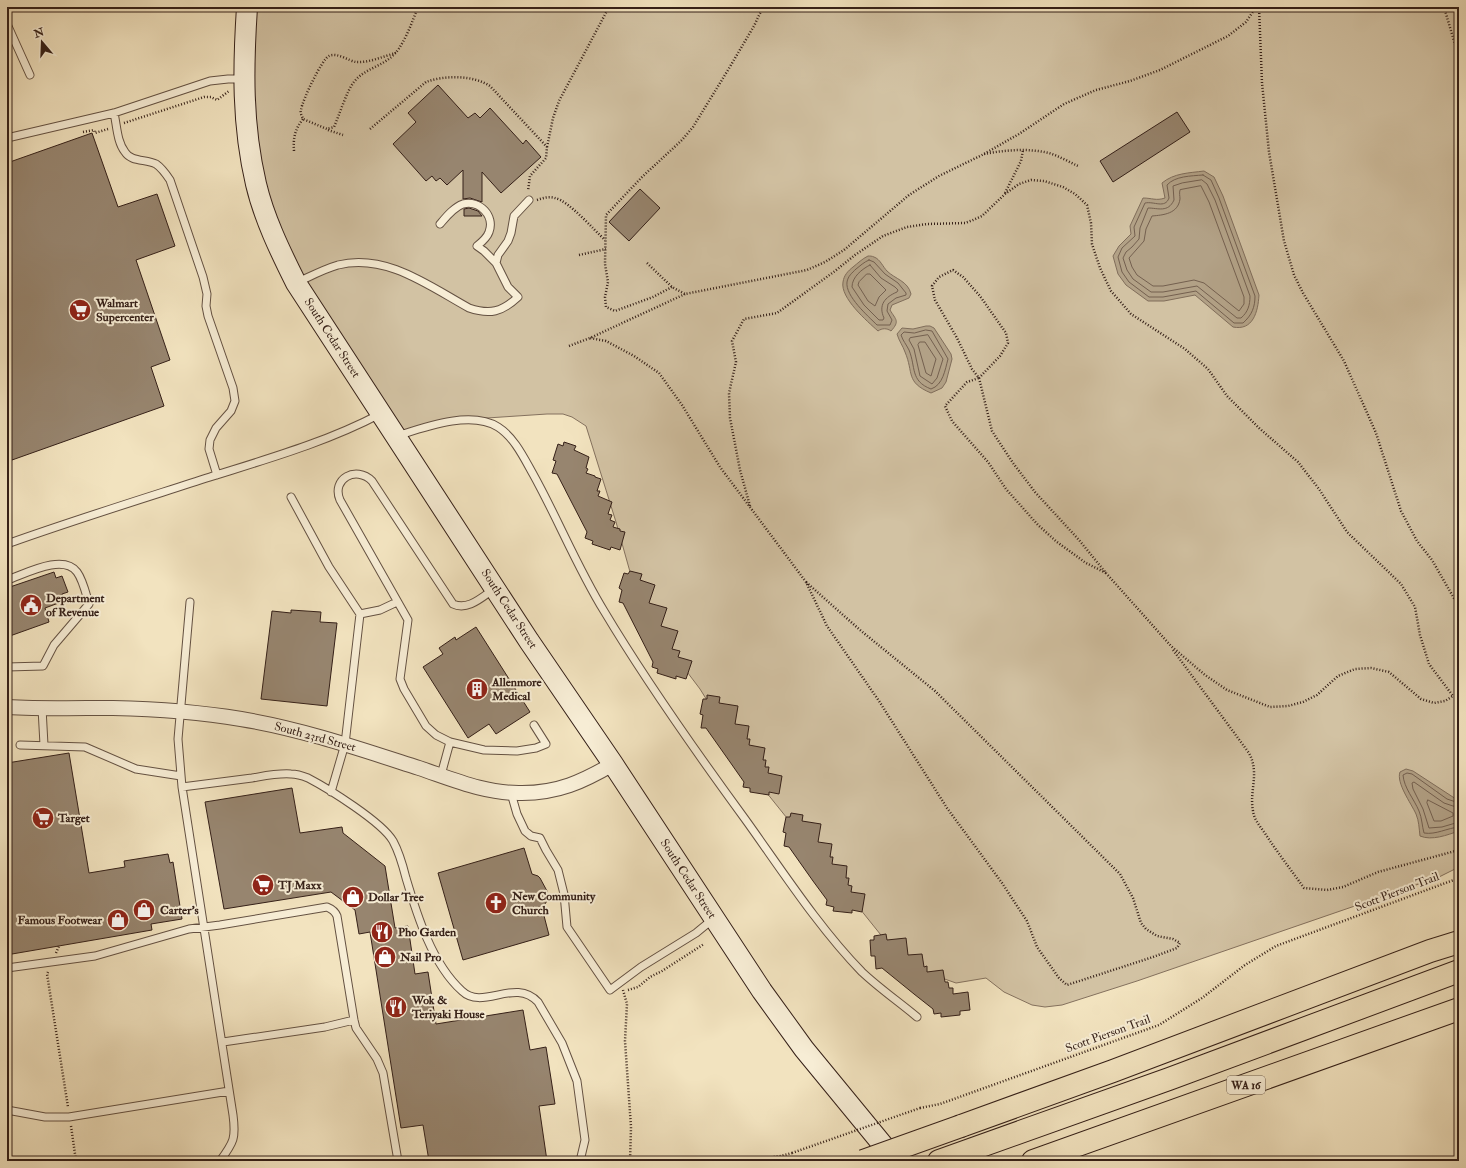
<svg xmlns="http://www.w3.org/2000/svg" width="1466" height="1168" viewBox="0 0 1466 1168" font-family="'IM FELL Double Pica',serif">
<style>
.green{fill:#d2c2a3;stroke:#84715e}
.water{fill:#b2a186;stroke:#806d5a}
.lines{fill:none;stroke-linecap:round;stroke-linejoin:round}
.shore{stroke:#74604f;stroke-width:1}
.building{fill:#97856f;stroke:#352018}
.service-casing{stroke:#645142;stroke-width:9}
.minor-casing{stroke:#645142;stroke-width:16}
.secondary-casing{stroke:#352018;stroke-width:22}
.motorway-casing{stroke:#352018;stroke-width:24}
.path{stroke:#352018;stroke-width:2.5;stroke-dasharray:1 2;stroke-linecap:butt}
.service{stroke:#f7edd5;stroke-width:7}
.minor{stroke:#f7edd5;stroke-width:14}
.secondary{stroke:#f7edd5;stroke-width:20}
.motorway{stroke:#f2e3bf;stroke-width:22}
.motorway-bridge-casing{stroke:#352018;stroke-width:24;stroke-linecap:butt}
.path-bridge{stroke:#352018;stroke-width:2.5;stroke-dasharray:1 2;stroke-linecap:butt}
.motorway-bridge{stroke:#f2e3bf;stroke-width:22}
.labels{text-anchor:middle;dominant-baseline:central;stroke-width:4;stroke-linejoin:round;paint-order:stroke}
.shield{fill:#f7edd5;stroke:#6f5e51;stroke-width:1}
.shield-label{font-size:11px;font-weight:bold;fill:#352018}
.poi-label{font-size:12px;font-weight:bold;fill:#352018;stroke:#f7edd5;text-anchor:start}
.street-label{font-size:12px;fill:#352018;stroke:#f7edd5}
</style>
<rect width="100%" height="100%" fill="#f2e3bf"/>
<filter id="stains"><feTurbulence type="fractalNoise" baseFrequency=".005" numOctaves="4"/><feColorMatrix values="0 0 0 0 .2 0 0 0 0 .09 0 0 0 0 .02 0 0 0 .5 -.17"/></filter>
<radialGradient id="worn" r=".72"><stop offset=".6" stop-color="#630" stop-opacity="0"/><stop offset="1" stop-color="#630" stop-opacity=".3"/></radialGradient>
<path class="green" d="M247,7h1212v860l-20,10 -302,104 -75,24 -17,2 -13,-2 -28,-13 -18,-14 -30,5 -51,-18 -147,-183 -58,-93 -59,-78 -25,-89 -30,-96 -14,-9 -9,-3h-16l-75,5 -77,17 -99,-153 -40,-99z"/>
<path class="water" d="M1204,171l10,6 9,19 36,99c-1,17 -6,36 -26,32l-38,-32 -31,6h-16l-22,-16 -8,-11 -5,-18 6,-10 12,-12 -1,-8 13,-28c9,0 13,3 22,0l-3,-15c12,-10 27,-10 42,-12z
M868,256c2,0 4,0 6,1 6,2 9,10 13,14 8,8 21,10 24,23l-2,4 -17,7 -2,5c6,10 10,11 1,21 -4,-3 -9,-3 -13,0 -11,-10 -38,-33 -35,-49 1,-7 5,-11 10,-15 5,-4 9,-8 15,-11z
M926,326h4l4,2 17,26 1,5 -6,23 -4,6 -11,5c-26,-11 -17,-20 -26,-41 -2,-6 -6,-11 -8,-18l5,-6 11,1z
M1406,769l7,2 46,30v30c-12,4 -27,10 -39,5 -1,-8 -1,-15 -4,-22 -5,-11 -20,-31 -16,-42z"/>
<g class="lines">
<path class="shore" d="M1203,175l8,5 8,18 36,98c0,11 -3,19 -12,27h-9l-38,-32 -33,6h-14l-20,-15 -7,-10 -4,-15 4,-9 13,-12 -1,-9 11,-24c9,-2 20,6 24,-5l-2,-13c8,-9 24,-9 36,-10z
M1202,180l5,4 8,16 35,96c0,9 -2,16 -9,22h-4l-40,-32 -34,6h-12l-18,-13 -6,-9 -4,-12 3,-6 6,-5 7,-8 1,-11 8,-20c10,0 20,5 26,-8l-1,-14 9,-3z
M1201,186l8,16 35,95v7l-5,7 -35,-28 -10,-3 -31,6h-10l-16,-11 -5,-8 -3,-9 15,-17 2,-12 6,-13c11,-1 26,-2 28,-17 0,-3 -1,-6 0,-9z
M869,260l5,2 11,12 13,9 8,10v2l-10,3 -8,6 -1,7 5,9 -2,5h-13c-9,-9 -32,-29 -30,-43 1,-6 5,-9 9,-13 4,-3 8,-7 13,-9z
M870,265l11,13 14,9 3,3 -1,2c-12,5 -19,13 -13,26l-1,2h-4l-15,-15 -12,-18c0,-10 10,-18 18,-22z
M867,274h3l16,16 -7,7 -4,9 -7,-5 -10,-16 1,-3z
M926,330l6,1 16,28c-3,11 -5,26 -17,30 -21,-8 -15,-22 -22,-39 -3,-6 -6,-9 -8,-15l3,-3 10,1z
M928,335l15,24 -6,19 -5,6 -12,-8 -6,-27 -5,-9 1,-2z
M920,342h5l11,17 -5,17 -5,-3 -8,-28z
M1428,800l25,13v3l-12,5h-7l-7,-18z
M1459,803l-12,-4 -35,-25 -5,-1 -4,2c1,13 11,24 16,36 3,7 3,15 5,22 12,2 23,-5 35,-6
M1459,808l-15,-5 -30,-21 -2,1 1,6 10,20 6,19 13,-1 17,-5"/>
</g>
<path class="building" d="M438,85l30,33 7,-5 5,5 10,-10 33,36 3,-4 15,17 -40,36 -19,-21v30l-12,-4 -7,1v-29l-16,15 -7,-7 -4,3 -4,-5 -6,5 -33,-37 23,-22 -8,-9z
M1177,112l13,20 -77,50 -13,-21z
M92,133l26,74 39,-13 18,52 -39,14 34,100 -19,7 13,39 -152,54 -5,-14v-283z
M640,189l20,19 -31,33 -20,-19z
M469,208l9,3 4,5h-18v-7z
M564,442l12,4 -2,4 15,7 -3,11 2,1 -2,4 9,3v1l6,2 -4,12h3l-2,5 14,6 -4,12 4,1 -2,5 5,2 -2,5 7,2v2l5,1 -5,18 -9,-3 -1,3 -18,-6 1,-3 -8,-3 2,-6 -30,-58 -5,-1 4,-12 -3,-1 5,-16 5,2z
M630,571l12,3 -2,6 15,5 -6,18 18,5 -6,18 17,5 -6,18 8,2 -2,6 14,4 -6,18 -10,-3v3l-19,-6 1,-4 -6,-2 1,-5 -30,-59 -4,-1 3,-12 -3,-2 5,-15 4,1z
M54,572l2,6 6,-2 6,16 -6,2 2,7 -19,7 4,14 -42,15v-49z
M291,610l30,2 -1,10 17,1 -10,83 -66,-7 11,-88 19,2z
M476,627l54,85 -34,22 -7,-10 -21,14 -45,-71 20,-13 -4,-6 16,-11 1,3z
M707,695l13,2 -1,6 19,3 -3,18 14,2 -2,13h3l-1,6 16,3 -2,12h3l-1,7h4l-1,6 14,3 -3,18 -10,-2v3l-19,-3v-4l-7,-1 1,-5 -14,-20 -24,-34h-5l2,-13 -3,-1 3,-15h4z
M69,753l20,120 36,-6 -1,-6 44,-7 2,9 3,-1 9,57 -31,5 1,6 -140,24 -1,-2 -4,1v-190z
M292,788l8,45 42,-6 1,6 42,33 10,62 13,-2 7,48 13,-2 8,52 87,-14 7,40 16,-3 9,57 -16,2 8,55h-118l-6,-36 -22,3 -31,-196 -11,2 -4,-24 -24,-18 -107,17 -19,-107z
M791,813l12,2 -1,6 19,3 -3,18 14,2 -2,13h3l-1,7 15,2 -1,12h3l-1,7 4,1 -1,6 14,2 -3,18 -10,-2v3l-19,-2 1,-4 -8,-2 1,-5 -14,-19 -24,-34 -5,-1 2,-13 -3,-1 3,-15h4z
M524,848l8,26 6,2 2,2 7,13v10l-5,7 7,27 -86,25 -25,-87z
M886,934l1,6 19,-2 2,17 14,-1 2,13 3,-1v6l16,-2 2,12h3l1,6h4v6l15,-2 2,18 -10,1v4l-19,2v-4l-7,1 -1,-5 -19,-15 -32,-26 -6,1 -1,-13h-4l-1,-16h4v-4z"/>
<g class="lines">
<g class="service-casing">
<path id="service" d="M7,24l23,51
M114,113c3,13 3,29 11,39 6,10 21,7 31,12 6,4 10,10 14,16l33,97 4,17 -1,12 2,10 25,72 2,13 -4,10 -15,17 -6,12 -1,9 8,26
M7,138l107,-25 96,-32 18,-2h15
M496,263l2,-8 10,-14 3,-8 3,-17 15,-16
M298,282c13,-6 26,-13 40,-17 48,-12 91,21 131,43 21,7 33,4 49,-11l-10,-10 -12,-24 -12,-12 -7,-5c5,-4 10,-8 12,-14 6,-16 -9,-32 -26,-28 -9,3 -17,13 -23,20
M397,436c28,-9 74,-26 101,-9 16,10 26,31 35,47 25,45 44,93 71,137 43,72 92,141 141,208 36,50 74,109 117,153 17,16 37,30 55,45
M291,497l38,70 31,47 -15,130 -14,48
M7,544c67,-24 135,-45 203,-67 57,-18 117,-35 170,-63
M7,580c18,-6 56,-27 70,-8 6,8 9,22 12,32l-35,41 -11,21 -36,1
M494,589c-12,8 -26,22 -41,15l-81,-123c-16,-16 -41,-2 -32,19l68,120 -8,59 4,10 22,37 10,9 14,7 34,8 33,1 19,-3 10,-4 -12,-19
M190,602l-12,137 4,48 51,328c3,23 1,27 -13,46
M360,614l20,-4 17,-8
M42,708l2,37
M20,745l65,2 51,22 45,7
M441,775l9,-33
M182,787c23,-3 47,-6 70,-9 12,-2 26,-5 39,-4 6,0 12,2 17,4 21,11 74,44 85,63 6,11 10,25 13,37 11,37 26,86 56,113 21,20 53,-14 76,11l24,41 15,38 8,59 -5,21
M511,793l6,21 8,17 6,5 9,2 6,12 12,20 6,24 3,33 43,63 31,-23 55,-34 17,-14
M7,968l88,-12 94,-27 31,-4 107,-18c5,2 8,4 10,9l17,104 2,8 21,31 6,14 15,88
M223,1042l102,-15 29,-7
M7,1110l38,7h24l160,-26"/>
</g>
<g class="minor-casing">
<path id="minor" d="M7,707c35,2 71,1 106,1 43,1 86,4 128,11 61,10 119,30 178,49 33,11 67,26 103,25 36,0 60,-11 91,-29"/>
</g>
<g class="secondary-casing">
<path id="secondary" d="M247,7c-4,61 -5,117 9,177 8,34 24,67 40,99l233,358 84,123 149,227 42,58 92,112"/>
</g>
<g class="motorway-casing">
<path id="motorway" d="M961,1126l152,-55 317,-120 29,-9
M939,1161l230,-82 290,-108
M1033,1161l426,-152"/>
</g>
<path class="path" d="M1259,7l3,76 7,69 15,89 10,34 9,18 41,68 32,72 25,78 16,30 15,19 27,47
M1444,7l15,51
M396,53c-12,3 -27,10 -40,9 -7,-1 -19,-10 -27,-6 -7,3 -27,45 -28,54 -1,3 1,6 2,9l24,10 7,-2c5,-11 13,-37 20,-45 9,-12 25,-15 36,-24 13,-9 22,-36 28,-51
M124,123l80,-26h7l6,3 12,-9
M370,129l56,-47c19,-7 47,-7 64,4l57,61 -1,11 -16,18 -2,15
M328,130l15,5
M83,132l11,-2 1,3 13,-4
M547,147l6,-29 6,-17 50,-94
M294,151c-1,-13 1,-22 9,-32
M984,154c21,-4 44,-6 65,-1 10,3 20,9 29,13
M1005,193l16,-32 2,-11
M537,200c6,-2 12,-4 18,-2 14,3 39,32 50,42
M579,255l27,-6
M647,263l25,24 13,7 122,-24 18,-8 19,-12 65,-55 30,-19 43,-21 37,-21 45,-30 32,-14 34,-9 30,-11 68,-34 18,-14 10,-15
M672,287l-19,10 -38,14 -9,-4 -1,-10 3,-15 -3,-18 1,-49 36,-38 40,-37 11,-13 35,-57 26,-44 9,-19
M685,294l-95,44 16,3 28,15 25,17 23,32 38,62 86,115 21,44 52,75 68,107 55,75 25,38 10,26 22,31 8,7 86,-28 24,-9 3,-5 -7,-4 -16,-3 -11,-7 -5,-6 -8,-25 -13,-24 -185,-183 -75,-61 -54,-48
M569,346l21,-8
M979,378l21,-22 8,-13 -2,-10 -26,-37 -17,-19 -10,-7 -14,7 -7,9 3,14 22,38 15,31 7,9 13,53 21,32 22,29 44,48 27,33 -20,-10 -29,-21 -19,-17 -32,-36 -18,-27 -36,-41 -7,-15 22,-24 12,-4
M750,506l-10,-36 -10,-52 -1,-25 7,-31 -4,-21 12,-22 33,-6 58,-42 20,-16 28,-19 24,-9 20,-3 38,-1 8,-3 9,-4 23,-22 14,-10 12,-4 13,1 19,6 12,7 12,11 4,18 1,21 8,24 11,23 20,23 54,35 23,20 19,27 32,32 39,34 21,27 28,43 54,52 14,23 5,28 9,29 24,32 -8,5 -11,2 -13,-4 -32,-27 -18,-4 -16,1 -17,7 -21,19 -14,7 -15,4 -18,1 -43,-17 -22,-15 -34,-29 -65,-73
M1173,650l76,103c11,21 0,37 4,58 1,9 8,16 13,24 12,18 25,35 38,53l23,2 16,-3 35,-15 81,-22
M56,953l3,-7
M48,972l-1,2 21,133
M623,990l4,14 -2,37 6,86 -1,34
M628,990l10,-3 12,-10 12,-6 42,-27
M920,1108l20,-4 219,-79 43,-27 43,-33 31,-19 183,-68
M71,1126l5,35
M744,1161l37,-5 11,-3"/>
<use href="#service" class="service"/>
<use href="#minor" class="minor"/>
<use href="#secondary" class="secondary"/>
<use href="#motorway" class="motorway"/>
<g class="motorway-bridge-casing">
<path id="motorway-bridge" d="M863,1161l98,-35"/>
</g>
<path class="path-bridge" d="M792,1153l128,-45"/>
<use href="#motorway-bridge" class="motorway-bridge"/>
</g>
<defs>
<g id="supermarket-disc" transform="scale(1.15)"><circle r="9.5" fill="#8f2418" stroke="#f7edd5"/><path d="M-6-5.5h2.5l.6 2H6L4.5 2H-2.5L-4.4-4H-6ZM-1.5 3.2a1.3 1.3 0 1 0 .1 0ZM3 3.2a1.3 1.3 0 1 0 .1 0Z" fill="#fff"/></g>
<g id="civic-disc" transform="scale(1.15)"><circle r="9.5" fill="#8f2418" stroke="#f7edd5"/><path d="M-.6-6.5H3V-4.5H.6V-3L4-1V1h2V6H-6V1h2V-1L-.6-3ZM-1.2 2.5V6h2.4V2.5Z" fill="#fff"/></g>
<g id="building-disc" transform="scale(1.15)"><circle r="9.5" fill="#8f2418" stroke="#f7edd5"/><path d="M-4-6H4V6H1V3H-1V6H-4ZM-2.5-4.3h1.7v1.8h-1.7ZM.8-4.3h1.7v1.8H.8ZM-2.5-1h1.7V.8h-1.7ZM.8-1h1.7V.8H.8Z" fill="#fff"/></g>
<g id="shop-disc" transform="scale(1.15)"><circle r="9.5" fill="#8f2418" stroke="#f7edd5"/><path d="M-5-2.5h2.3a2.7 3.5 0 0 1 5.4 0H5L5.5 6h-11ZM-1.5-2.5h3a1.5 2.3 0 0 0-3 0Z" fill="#fff"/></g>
<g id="church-disc" transform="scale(1.15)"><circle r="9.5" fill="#8f2418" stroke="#f7edd5"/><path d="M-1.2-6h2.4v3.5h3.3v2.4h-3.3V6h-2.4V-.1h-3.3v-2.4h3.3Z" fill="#fff"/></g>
<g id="restaurant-disc" transform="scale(1.15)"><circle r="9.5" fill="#8f2418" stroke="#f7edd5"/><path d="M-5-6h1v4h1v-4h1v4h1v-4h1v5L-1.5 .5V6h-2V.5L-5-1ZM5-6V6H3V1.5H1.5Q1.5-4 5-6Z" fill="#fff"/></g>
</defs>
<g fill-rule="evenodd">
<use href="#supermarket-disc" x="80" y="310"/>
<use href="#civic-disc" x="31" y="605"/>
<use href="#building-disc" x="477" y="689"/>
<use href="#supermarket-disc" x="43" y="818"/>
<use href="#supermarket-disc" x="263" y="885"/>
<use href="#shop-disc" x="353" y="897"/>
<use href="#church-disc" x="496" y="903"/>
<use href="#shop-disc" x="144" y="910"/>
<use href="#shop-disc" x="118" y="920"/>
<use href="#restaurant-disc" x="382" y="932"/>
<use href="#shop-disc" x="385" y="957"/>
<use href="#restaurant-disc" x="396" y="1007"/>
</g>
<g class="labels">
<rect class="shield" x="1227" y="1076" width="38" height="18" rx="3"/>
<g class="shield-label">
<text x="1246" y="1085">WA 16</text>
</g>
<g class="poi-label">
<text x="96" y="303">Walmart<tspan x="96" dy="14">Supercenter</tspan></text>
<text x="46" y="598">Department<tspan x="46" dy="14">of Revenue</tspan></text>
<text x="492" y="682">Allenmore<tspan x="492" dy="14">Medical</tspan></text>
<text x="58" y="818">Target</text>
<text x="278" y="885">TJ Maxx</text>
<text x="512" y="896">New Community<tspan x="512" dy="14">Church</tspan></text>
<text x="368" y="897">Dollar Tree</text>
<text x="160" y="910">Carter's</text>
<text x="102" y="920" text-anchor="end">Famous Footwear</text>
<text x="398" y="932">Pho Garden</text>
<text x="400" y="957">Nail Pro</text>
<text x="412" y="1000">Wok &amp;<tspan x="412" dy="14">Teriyaki House</tspan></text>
</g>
<g class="street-label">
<text transform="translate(332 338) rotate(57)">South Cedar Street</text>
<text transform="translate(509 609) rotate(57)">South Cedar Street</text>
<text transform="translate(315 737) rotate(15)">South 23rd Street</text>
<text transform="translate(688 879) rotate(57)">South Cedar Street</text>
<text transform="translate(1397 892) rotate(-21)">Scott Pierson Trail</text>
<text transform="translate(1108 1034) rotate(-20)">Scott Pierson Trail</text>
</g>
</g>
<rect width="1466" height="1168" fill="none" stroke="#f2e3bf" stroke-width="24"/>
<rect x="8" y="8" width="1450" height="1152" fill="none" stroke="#352018" stroke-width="2"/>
<rect x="12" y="12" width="1442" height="1144" fill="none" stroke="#352018"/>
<g transform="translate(42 42) rotate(341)" stroke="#f7edd5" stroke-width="3" paint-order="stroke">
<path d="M0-3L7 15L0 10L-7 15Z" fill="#352018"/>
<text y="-6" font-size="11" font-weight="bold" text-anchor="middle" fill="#352018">N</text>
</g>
<rect width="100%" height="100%" filter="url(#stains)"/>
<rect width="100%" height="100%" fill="url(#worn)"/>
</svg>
